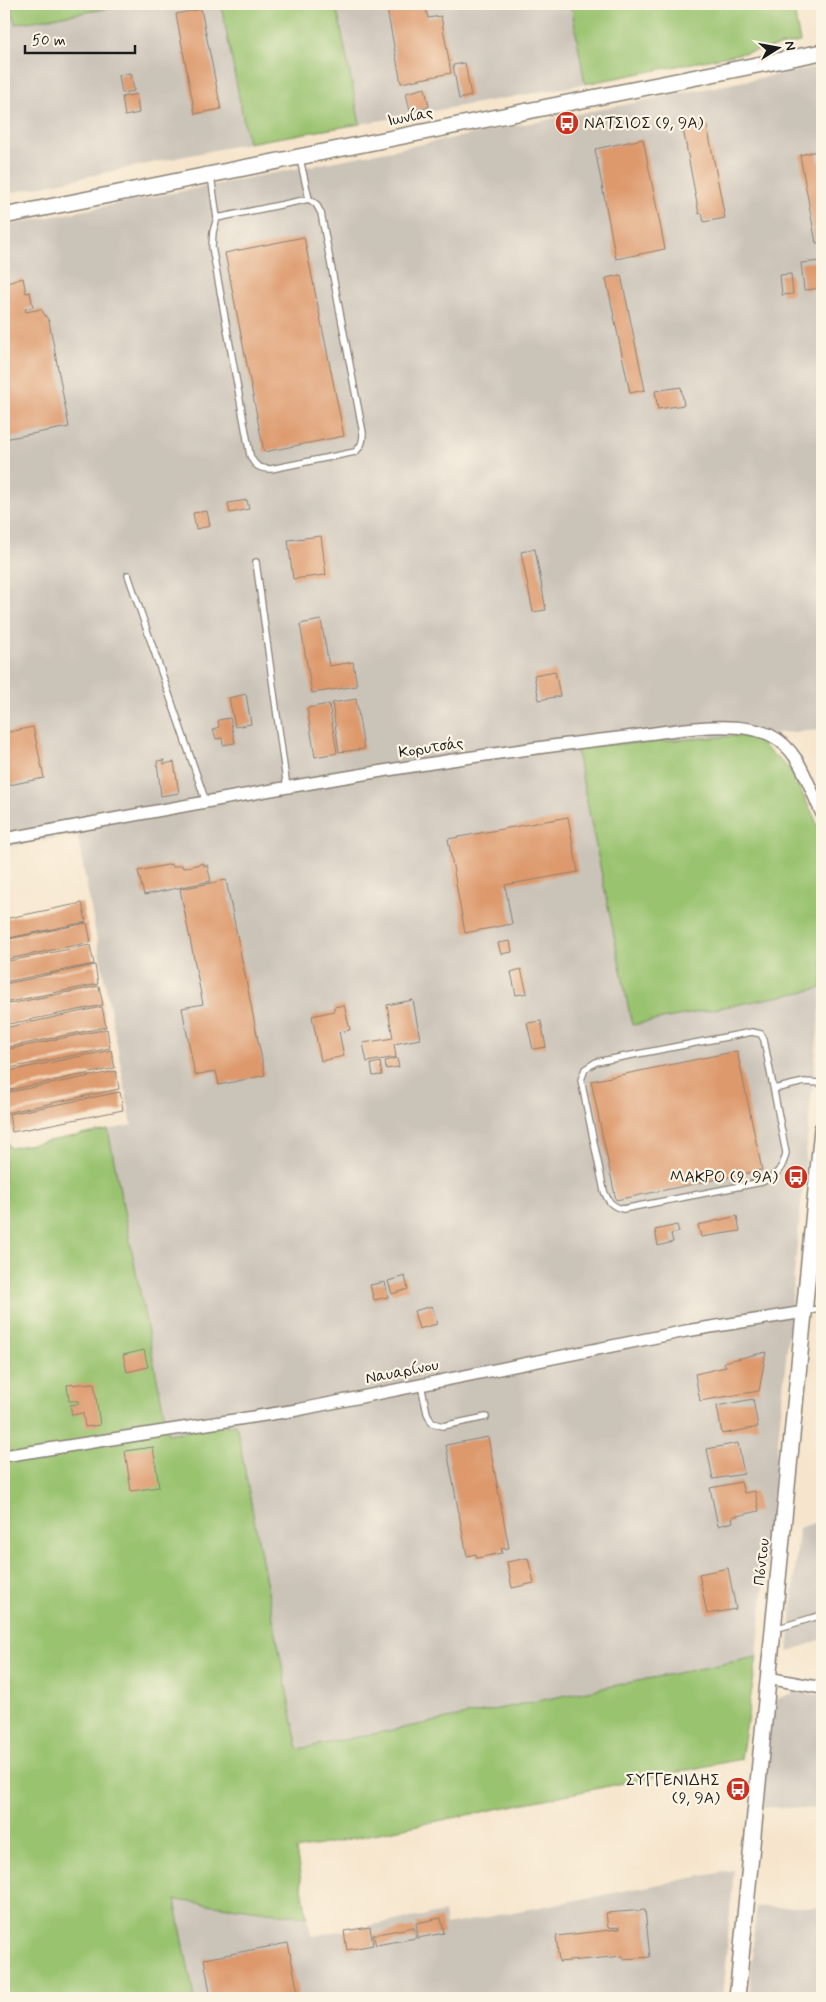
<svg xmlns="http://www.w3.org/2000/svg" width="826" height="2002" viewBox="0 0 826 2002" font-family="Mynerve,sans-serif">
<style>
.industrial{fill:#cac3b8}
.green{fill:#9ac36f;stroke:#5b7046}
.building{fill:#dd996c}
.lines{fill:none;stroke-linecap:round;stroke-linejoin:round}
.service-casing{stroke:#898074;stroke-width:8}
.minor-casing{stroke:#898074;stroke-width:14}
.tertiary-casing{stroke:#898074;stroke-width:18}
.service{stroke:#fff;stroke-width:5.5}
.minor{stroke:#fff;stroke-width:11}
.tertiary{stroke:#fff;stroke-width:15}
.labels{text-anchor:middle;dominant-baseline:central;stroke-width:4.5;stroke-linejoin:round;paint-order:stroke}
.street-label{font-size:16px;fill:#1c1c1c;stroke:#fcf5e5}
.poi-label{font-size:16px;fill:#1c1c1c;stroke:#fcf5e5;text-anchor:end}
</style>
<rect width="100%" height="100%" fill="#fcf5e5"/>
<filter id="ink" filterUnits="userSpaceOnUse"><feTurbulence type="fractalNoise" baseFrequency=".02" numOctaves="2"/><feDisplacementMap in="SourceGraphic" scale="10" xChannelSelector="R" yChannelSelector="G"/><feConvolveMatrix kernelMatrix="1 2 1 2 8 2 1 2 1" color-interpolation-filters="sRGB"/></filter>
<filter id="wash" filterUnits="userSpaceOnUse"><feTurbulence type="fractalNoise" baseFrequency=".0096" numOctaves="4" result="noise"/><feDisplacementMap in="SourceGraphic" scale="20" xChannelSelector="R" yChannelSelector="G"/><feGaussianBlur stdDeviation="1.12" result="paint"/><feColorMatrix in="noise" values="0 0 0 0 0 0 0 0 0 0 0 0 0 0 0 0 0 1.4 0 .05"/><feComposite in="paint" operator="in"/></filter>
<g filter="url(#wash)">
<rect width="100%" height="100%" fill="#f6e5cc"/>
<path class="industrial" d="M4,4h7l5,20 119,-20h86l27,139 -244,51z
M336,4h235l14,80 -225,40z
M822,66v664l-246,17 56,278 190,-37 -65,669 -459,92 -62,-325 -68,10 -60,-304 24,-5 -55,-291 -73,13v-621z
M822,1256v71l-7,2z
M822,1520v119l-34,13 11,-124z
M796,1692l26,3v114l-59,-2 9,-102 7,-7z
M734,1870l-12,128h-528l-20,-98 133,17 5,19 132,-24 2,13z
M756,1907h66v91h-73z"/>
<path class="green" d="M11,4h124l-120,20z
M221,4h115l24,120 -112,19z
M571,4h222l7,38 -215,42z
M750,735l39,33 25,48 8,23v149l-190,37 -56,-278z
M108,1130l60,304 68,-10 62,325 459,-92 -16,102 -445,91 11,67 -132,-17 19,98h-190v-863l6,13z"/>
<g id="blocks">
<path class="building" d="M386,4h39l3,14 13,-2 10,57 -50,10z
M201,9l20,100 -26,5 -19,-100z
M465,63l6,33 -12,3 -6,-34z
M131,73l3,18 -12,2 -3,-18z
M425,88l4,19 -19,4 -4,-18z
M136,94l3,19 -14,3 -3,-19z
M707,125l18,93 -21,4 -2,-9 -3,1 -16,-85z
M643,139l22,110 -49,10 -21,-110z
M817,151l5,27v64l-6,1 -16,-88z
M304,237l40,199 -80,16 -39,-199z
M822,261v27l-18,2 -3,-27z
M791,274l2,20 -11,1 -2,-20z
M621,275l24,115 -15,3 -24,-115z
M23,278l3,15 4,-1 3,15 -8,2 1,3 15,-3 8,12 20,106 -65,12v-155z
M681,387l3,18 -26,4 -3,-18z
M247,500l2,9 -19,4 -2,-10z
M207,511l3,15 -14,3 -3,-16z
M321,536l5,39 -33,4 -5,-39z
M535,549l11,61 -13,2 -12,-60z
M321,620l8,46 24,-4 4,24 -45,7 -12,-69z
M555,671l5,25 -21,4 -5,-25z
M246,694l5,30 -16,3 -6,-29z
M356,699l8,50 -25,3 -7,-49z
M329,704l8,49 -22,4 -8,-49z
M230,718l5,25 -12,2 -1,-7 -6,1 -3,-10 6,-2 -1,-7z
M33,727l11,51 -40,8v-53z
M164,760v4l10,-2 5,31 -18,3 -4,-35z
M568,817l10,55 -73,13 7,39 -47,9 -17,-94z
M204,863v3l3,-1 4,16 -67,14 -6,-24 34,-7v3l10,-2 1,3z
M226,880l39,195 -46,10 -3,-14 -21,4 -13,-67 21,-4 -23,-115z
M82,903l4,19 -82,17v-20z
M87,923l4,19 -87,18v-20z
M510,941l2,11 -11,2 -3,-11z
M90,945l4,19 -90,18v-20z
M95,965l3,19 -94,19v-19z
M521,969l6,24 -11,2 -5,-23z
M99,986l4,19 -99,20v-20z
M413,1000l7,39 -26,5 2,13 -29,5 -4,-19 30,-5 -6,-33z
M344,1005l6,25 -11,2 5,24 -23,5 -9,-45 22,-5v-4z
M102,1007l4,20 -102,21v-20z
M541,1021l5,26 -13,2 -6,-26z
M107,1029l3,19 -106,21v-19z
M111,1050l4,18 -111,23v-19z
M737,1051l25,119 -146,30 -25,-119z
M397,1058l2,9 -13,2 -1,-8z
M380,1062l2,13 -9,1 -2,-12z
M116,1071l3,18 -114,24 -1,-20z
M120,1092l3,18 -111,22 -3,-18z
M737,1216l3,15 -39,6 -3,-12z
M677,1225l2,7 -8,2 2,8 -15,4 -3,-16z
M405,1276l3,13 -16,5 -4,-13z
M385,1282l3,15 -14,3 -4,-15z
M432,1306l5,18 -18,5 -5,-18z
M144,1350l4,17 -21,5 -4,-17z
M766,1352l-7,39 -59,10 -5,-27 31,-7 -2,-5z
M94,1383l6,42 -15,2 -2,-14 -11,2 -2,-10 8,-1v-3h-9l-2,-16z
M753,1399l5,28 -36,7 -5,-28z
M488,1437l21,111 -8,1 1,4 -25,5 -1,-4 -9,2 -21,-111z
M738,1443l6,31 -31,5 -6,-30z
M153,1447l6,40 -28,4 -6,-40z
M741,1482l3,11 11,-2 4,20 -27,6 1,5 -15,4 -8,-38z
M528,1558l6,25 -22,5 -5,-26z
M728,1568l8,41 -29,5 -8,-40z
M645,1910l5,47 -27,2v-3l-64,6 -3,-26 64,-7v-2l-12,1 -2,-15z
M819,1911h3v48h-5z
M441,1918l3,15 -26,5 -2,-15z
M370,1927l3,18 -26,5 -3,-19z
M414,1927l2,11 -40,7 -3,-10z
M288,1943l11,55h-88l-7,-39z"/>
</g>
</g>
<g filter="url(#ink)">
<use href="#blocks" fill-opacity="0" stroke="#898074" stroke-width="1"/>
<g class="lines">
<g class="service-casing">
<path id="service" d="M211,176l6,42 -4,14 -1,15 38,208c4,11 10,14 21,14l84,-17c7,-6 8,-11 8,-19l-42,-220 -5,-9 -7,-5 -9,-40
M217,218l92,-19
M256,562l31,226
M128,575l78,227
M752,1032l9,2 3,6 22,113c-3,15 -9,23 -24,29l-139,27c-11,-2 -15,-8 -19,-18l-23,-111 4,-11 11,-7z
M774,1089l30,-7 18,1
M805,1312l17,-4
M421,1385l6,28 5,10 11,3 43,-9
M775,1629l47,-14"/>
</g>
<g class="minor-casing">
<path id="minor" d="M4,839c204,-37 408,-78 614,-101 42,-5 114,-21 152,-3 31,15 38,51 52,79
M4,1456l293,-46 389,-79 118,-19
M768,1678l54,10"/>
</g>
<g class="tertiary-casing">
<path id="tertiary" d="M4,216l818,-164
M737,1998l85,-869"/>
</g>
<use href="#service" class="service"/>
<use href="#minor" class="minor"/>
<use href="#tertiary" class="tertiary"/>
</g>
</g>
<defs>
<g id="bus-disc" transform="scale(1.25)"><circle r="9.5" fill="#c8321e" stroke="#fcf5e5"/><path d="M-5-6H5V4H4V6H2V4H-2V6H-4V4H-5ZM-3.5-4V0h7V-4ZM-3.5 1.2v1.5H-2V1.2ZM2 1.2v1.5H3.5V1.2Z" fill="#fff"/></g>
</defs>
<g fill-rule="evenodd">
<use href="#bus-disc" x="567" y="123"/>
<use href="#bus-disc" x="796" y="1177"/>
<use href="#bus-disc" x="738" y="1789"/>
</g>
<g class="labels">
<g class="street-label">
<text transform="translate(410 117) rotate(-11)">Ιωνίας</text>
<text transform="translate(431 748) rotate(-9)">Κορυτσάς</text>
<text transform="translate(402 1372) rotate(-11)">Ναυαρίνου</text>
<text transform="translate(762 1562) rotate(-84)">Πόντου</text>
</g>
<g class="poi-label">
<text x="584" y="123" text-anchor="start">ΝΑΤΣΙΟΣ (9, 9Α)</text>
<text x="778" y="1177">ΜΑΚΡΟ (9, 9Α)</text>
<text x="720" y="1780">ΣΥΓΓΕΝΙΔΗΣ<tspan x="720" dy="18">(9, 9Α)</tspan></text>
</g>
</g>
<rect width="826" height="2002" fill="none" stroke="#fcf5e5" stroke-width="20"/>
<g transform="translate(778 48) rotate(79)" stroke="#fcf5e5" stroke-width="4" paint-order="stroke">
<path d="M0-4L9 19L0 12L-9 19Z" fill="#1c1c1c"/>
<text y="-8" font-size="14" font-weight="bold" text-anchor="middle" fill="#1c1c1c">N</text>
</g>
<path d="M25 45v8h110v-8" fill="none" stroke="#1c1c1c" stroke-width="2.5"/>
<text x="32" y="45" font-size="15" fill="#1c1c1c" stroke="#fcf5e5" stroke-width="4" paint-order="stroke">50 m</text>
</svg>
